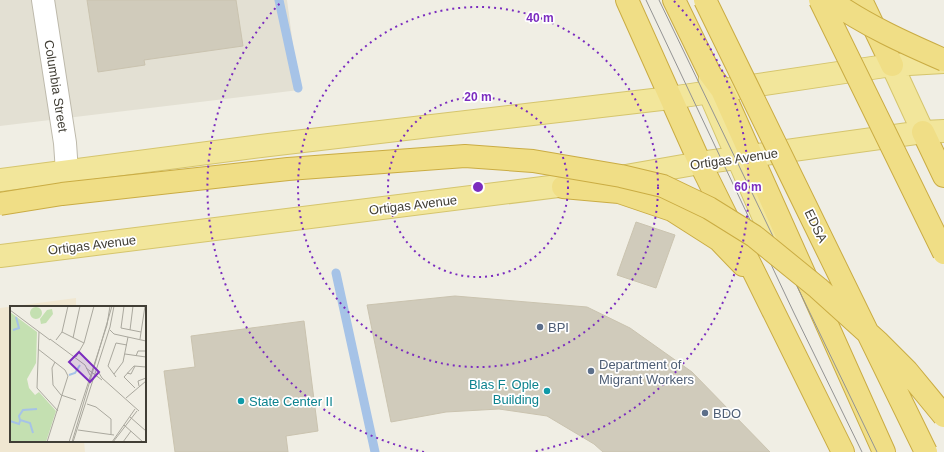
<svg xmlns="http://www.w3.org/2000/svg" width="944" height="452" viewBox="0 0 944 452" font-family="Arial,sans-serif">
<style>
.residential{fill:#e3e0d3}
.commercial{fill:#f0e7d1}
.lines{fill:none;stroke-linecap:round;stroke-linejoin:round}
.stream{stroke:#a6c3e7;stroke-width:9}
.building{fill:#d0cbbb;stroke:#cac3af}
.minor-casing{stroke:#bdb9ab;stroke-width:24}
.primary-casing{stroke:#d5c56d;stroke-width:24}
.trunk-casing{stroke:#caac43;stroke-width:24}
.minor{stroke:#fff;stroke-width:22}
.primary{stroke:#f2e69b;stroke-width:22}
.trunk{stroke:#f0de86;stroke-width:22}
.tram{stroke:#939393;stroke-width:1}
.trunk-bridge-casing{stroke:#caac43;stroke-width:24;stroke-linecap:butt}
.trunk-bridge{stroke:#f0de86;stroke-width:22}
.ring{fill:none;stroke:#7b2cbf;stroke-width:2;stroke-dasharray:2 4}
.service-dot{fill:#5c6f8a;stroke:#fff;stroke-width:1.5}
.culture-dot{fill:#0f9aa8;stroke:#fff;stroke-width:1.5}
.labels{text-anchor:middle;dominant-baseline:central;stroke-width:3.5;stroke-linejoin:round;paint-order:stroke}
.street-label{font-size:13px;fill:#413e35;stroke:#fff}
.service-label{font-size:13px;fill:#4e5e75;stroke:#fff;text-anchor:start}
.culture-label{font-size:13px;fill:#0d838f;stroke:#fff;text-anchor:end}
.inset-river{fill:none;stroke:#a6c3e7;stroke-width:2}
.inset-road{fill:none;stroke:#aaa89e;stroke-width:1}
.view{fill:#7b2cbf;fill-opacity:0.15;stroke:#7b2cbf;stroke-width:2}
.inset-edge{fill:none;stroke:#413e35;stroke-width:2}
.centre{fill:#7b2cbf;stroke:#fff;stroke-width:2}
.ring-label{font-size:12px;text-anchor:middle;font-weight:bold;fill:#7b2cbf;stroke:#fff;stroke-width:3.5;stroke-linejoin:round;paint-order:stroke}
</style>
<rect width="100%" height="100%" fill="#f0eee4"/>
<path class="residential" d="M0,0h287l12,90 -299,36z"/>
<path class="commercial" d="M76,298v9h-65v134h73l1,11h-85v-144z"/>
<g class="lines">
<path class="stream" d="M279,0l19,88
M336,273l39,179"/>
</g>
<path class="building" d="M87,0h149l7,46 -99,14 1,5 -47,7z
M636,222l39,13 -19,53 -39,-13z
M455,296l132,11 43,21 62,44 78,80h-167l-9,-8 -47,-28 -48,-7 -53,3 -55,10 -24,-117z
M304,321l14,110 -32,5 2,16h-113l-11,-81 31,-4 -4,-31z"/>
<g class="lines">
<g class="minor-casing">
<path id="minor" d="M43,0l22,143 2,29"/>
</g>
<g class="primary-casing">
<path id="primary" d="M892,65l31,67
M710,77l-1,15 61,140
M620,177l80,-14 223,-31 21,-1
M0,180l269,-35 401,-47 222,-33 52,-3
M0,256l582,-73"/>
</g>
<g class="trunk-casing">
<path id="trunk" d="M627,0l73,163 143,289
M674,0l36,74 12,16 162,362
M861,0l31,65
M923,132l21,44
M563,187l56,5 53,18 47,30 24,25"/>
</g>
<use href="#minor" class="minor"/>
<use href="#primary" class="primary"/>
<use href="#trunk" class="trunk"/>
<path class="tram" d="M646,0l148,313 68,139
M659,0l218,452"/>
<g class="trunk-bridge-casing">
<path id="trunk-bridge" d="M705,0l221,452
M820,0l124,253
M830,0c35,25 75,43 114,60
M0,204l62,-10 226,-25 177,-13 68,5 88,15 42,10 46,22 45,28 64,52 61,55 28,28 37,45"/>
</g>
<use href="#trunk-bridge" class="trunk-bridge"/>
</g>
<g class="ring">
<circle cx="478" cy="187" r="90"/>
<circle cx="478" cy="187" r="180"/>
<path d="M424 452A270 270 0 0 1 282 1M674 1A270 270 0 0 1 532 452"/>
</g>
<g class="service-dot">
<circle cx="540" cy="327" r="4"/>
<circle cx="591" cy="371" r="4"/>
<circle cx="705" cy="413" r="4"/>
</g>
<g class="culture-dot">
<circle cx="547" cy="391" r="4"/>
<circle cx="241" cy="401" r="4"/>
</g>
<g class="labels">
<g class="street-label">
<text transform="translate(56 86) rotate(81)">Columbia Street</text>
<text transform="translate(734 159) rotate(-8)">Ortigas Avenue</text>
<text transform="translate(413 205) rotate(-7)">Ortigas Avenue</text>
<text transform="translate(816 226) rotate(64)">EDSA</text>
<text transform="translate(92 245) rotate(-7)">Ortigas Avenue</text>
</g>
<g class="service-label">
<text x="548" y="327">BPI</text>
<text x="599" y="364">Department of<tspan x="599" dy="15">Migrant Workers</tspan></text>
<text x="713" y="413">BDO</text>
</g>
<g class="culture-label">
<text x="539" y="384">Blas F. Ople<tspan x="539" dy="15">Building</tspan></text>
<text x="249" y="401" text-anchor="start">State Center II</text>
</g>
</g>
<g transform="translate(10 306)">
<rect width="136" height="136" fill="#f0eee4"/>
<path d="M20 7a6 6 0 1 1 12 0a6 6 0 1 1-12 0ZM42,3l1,5 -7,9 -5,1 -1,-5 7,-9zM0,6l27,20 -1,31 -9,16 2,9 6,7 4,-3 17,19 -10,31h-36z" fill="#c4e0b1"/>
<path class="inset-river" d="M3,24l6,-2 -3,-11M59,69l6,-2 5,-8M0,115l9,3 1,-3M23,127l-3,-10 -10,-3 -1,-4 4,-6 14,-1"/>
<path class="inset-road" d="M114,0l-3,22 20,4M0,4l40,30M100,24l4,4 32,7M120,24l3,-24M29,26l-2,56 21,23M52,26l22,11M63,32l7,-32M40,33l35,26 5,10M130,33l5,-33M46,34l6,-8 6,-26M28,43l27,21 3,6 -21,66M115,48l21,3M126,50l2,-5h8M66,51l8,-14 10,-37M45,56l-3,6 1,17 8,10 15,5M76,62l16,12M86,62l6,10 37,33M117,67l4,1 4,-8M104,68l9,-12 5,-25M106,71l-8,-11 8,-23 11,2M129,80l-1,-5 8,-3M125,82l-11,-11 10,-11 12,1M116,92l20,-17M77,98l9,3 15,12v15M120,111l16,14M114,119l19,17M68,124l36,5M59,136l38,-117 3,-19M62,136l40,-136M63,136l37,-115 4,-21M102,136l23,-33M103,136l24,-31M113,136l8,-11"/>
<path class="view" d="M69,46l20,20 -9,10 -21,-20z"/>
<rect width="136" height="136" class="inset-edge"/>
</g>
<circle cx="478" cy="187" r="6" class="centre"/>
<g class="ring-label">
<text x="540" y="22">40 m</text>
<text x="478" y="101">20 m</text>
<text x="748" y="191">60 m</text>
</g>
</svg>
